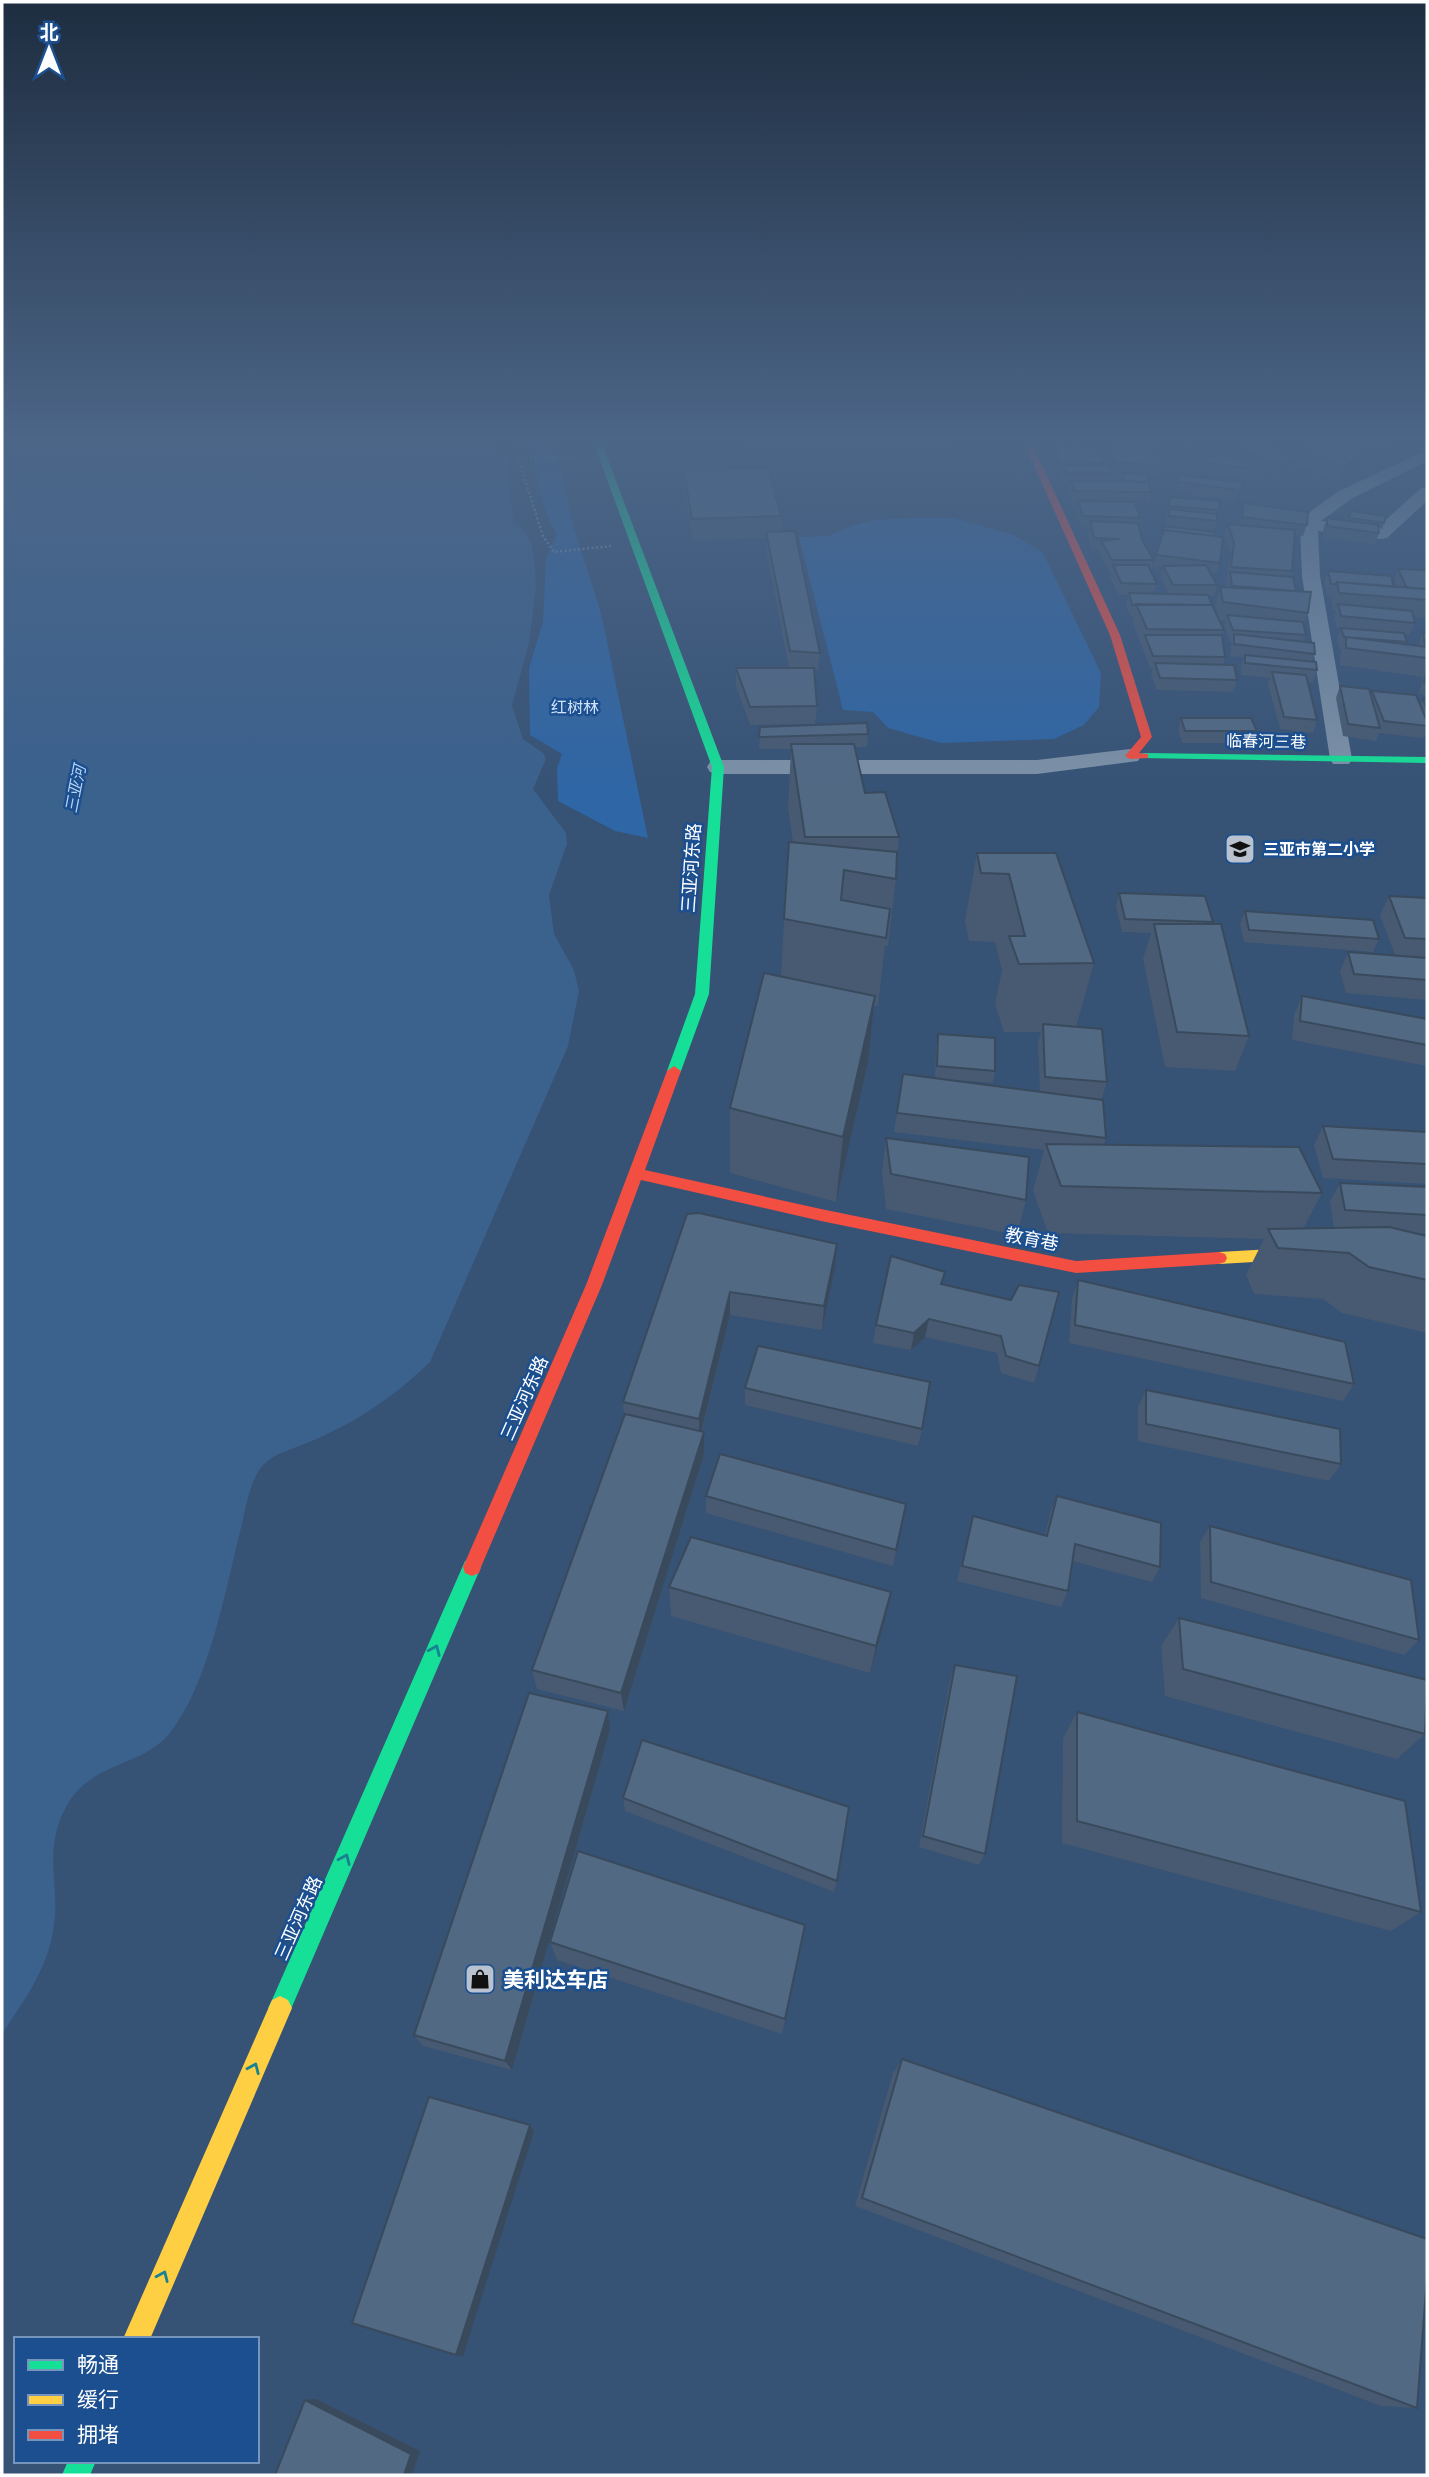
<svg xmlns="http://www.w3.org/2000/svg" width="1429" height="2477" viewBox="0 0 1429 2477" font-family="Inter,'Noto Sans SC',sans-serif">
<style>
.green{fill:#2f66a5}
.water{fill:#3b618d}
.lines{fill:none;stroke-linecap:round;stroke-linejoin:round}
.path{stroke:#7d92a8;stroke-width:2.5;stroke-dasharray:2 2.5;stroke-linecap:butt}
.street{fill:#7d92a8;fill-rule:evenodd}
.fast{fill:#16e098;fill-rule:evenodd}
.slow{fill:#ffcf43;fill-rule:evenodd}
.jam{fill:#f24e42;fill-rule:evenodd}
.wall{fill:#475a72;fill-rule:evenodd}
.shaded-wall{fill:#394a5c}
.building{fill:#526984;stroke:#394a5c;stroke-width:2}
.oneway{stroke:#198292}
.labels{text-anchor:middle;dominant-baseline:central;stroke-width:5;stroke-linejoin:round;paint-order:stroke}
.far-park-label{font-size:16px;fill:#cfe3fa;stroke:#1b4f8f}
.far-street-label{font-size:16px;fill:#fff;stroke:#1b4f8f}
.far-water-label{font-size:16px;font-style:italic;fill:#b5d3f5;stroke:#1b4f8f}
.far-poi-label{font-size:16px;font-weight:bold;fill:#fff;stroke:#1b4f8f;text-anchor:start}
.street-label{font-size:18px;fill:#fff;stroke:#1b4f8f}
.near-poi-label{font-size:21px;font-weight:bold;fill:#fff;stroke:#1b4f8f;text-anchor:start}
</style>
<rect width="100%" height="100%" fill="#365274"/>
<path class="green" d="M504,441h49l22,91 26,81 47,225 -33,-7 -57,-30 -1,-33 5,-14 -32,-19 -1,-67 14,-46 3,-63 11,-24c-8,-14 -14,-29 -18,-46 -4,-19 -1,-25 -12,-42z
M917,518h36l61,17 29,18 58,120 -2,34 -15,18 -30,14 -113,4 -53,-15 -15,-16 -30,-2 -44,-173 30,-1 19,-9 26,-7z"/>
<path class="water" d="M2,441h475l20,5 11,13 -1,17 7,44 16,20 4,16 2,31 -7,56 -17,62 11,34 20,14 3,6 -13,30 33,44 1,11 -18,51 5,39 20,36 5,21 -11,55 -138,316c-37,36 -79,64 -128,83 -15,6 -35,11 -44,27 -10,17 -13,41 -18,60 -15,60 -32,156 -72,203 -27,32 -78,27 -102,72 -25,48 -4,78 -13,124 -6,39 -30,71 -51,103z"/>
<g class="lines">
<path class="path" d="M577,456l-59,2 25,78 11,16 57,-6"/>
<path class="street" d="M1427,450v11l-76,38 -30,22 56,7 44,-40 6,-1v14l-40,37 -6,1 -63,-8 2,45 32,183 -3,5h-16l-3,-5 -28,-183 -2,-51 11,-14 28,-20z
M1130,749l8,2 3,5 -3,5 -101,13h-319l-8,-2 -3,-5 3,-5 8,-2h319z"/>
<path class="fast" d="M593,441h8l123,326 -15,227 -28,77 -7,5 -7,-5 28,-77 17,-227z
M1144,753l283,4v6l-287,-5v-4z
M472,1558l7,3 2,6 -193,449 -8,4 -8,-4 -4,-8 4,-8 193,-439z
M68,2461h28l-6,14h-28z"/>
<path class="slow" d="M1306,1247l6,2 2,4 -2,4 -6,2 -87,5 -6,-2 -2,-4 2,-4 6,-2z
M280,1996l8,4 4,8 -142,331h-27l149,-339z"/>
<path class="jam" d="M1023,441h8l89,194 32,102 -13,16 9,1v4l-18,1 -5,-3 16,-19 -31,-102z
M674,1066l7,5 -36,99 176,39 255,52 143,-9 6,2 2,4 -2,4 -6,2 -143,9 -255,-52 -180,-41 -39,105 -121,282 -2,6 -7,3 -7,-3 -2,-6 123,-282 81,-214z"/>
</g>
<path class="wall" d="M748,441h203l-2,16 -195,7 -6,-18z
M1056,441h102l-6,3 10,21 -3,11h-11l4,16 -2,11h-15l5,15 -2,7 4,15 12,20 -3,11 6,13 -3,9 15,1 -9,-17 3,-9 -10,-1 9,-30h-1l2,-11 3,1 1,-10h-1l5,-20 48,13 -5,22 6,31 -4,11 -6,-1 7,12 -3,11h-5l8,20 -1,-12 4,-17h7l-1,-4 5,-30 -7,-18 4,-11 11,1 1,-11 3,-11 64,22 -4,11 -9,-1 -2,36 -1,6 5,14 12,22 -4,13 2,9 -3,7 12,12 -3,7 5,9 -4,12h-5l9,38 -4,13 -33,-4 -12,-45 2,-6 -29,-3v-9l3,-8 -14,-2 2,-14h-2l-6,-16 2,-5 -7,-1 5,10 -2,5 3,22 -2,8 14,15 -4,12 -76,-2 -6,-15 2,-7h-3l-18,-47 1,-5h-3l-4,-12 2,-9h-10l-8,-19 1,-4h-2l-10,-20v-2h-8l-3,-18 1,-4 -8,-1 -5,-15 2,-10h-6l-4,-10 2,-8h-7l-2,-8v-3l-5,-1 -1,-16 1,-8zM1097,442l13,4 -2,7 5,21h9l-1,5 1,2h-11l2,-8 -10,-8v-2l-21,-16z
M1170,441h42l-6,2 -5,-2 -1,3 -10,4z
M1295,441h44l6,2v-2h72l-3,7 -32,11 -12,-3 -4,11 -27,15 -43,-16 -18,9 -17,-5 -3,10 -49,-6 -13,-4 2,-11 32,-2 2,-8 61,5 2,-6 10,-4z
M684,471l97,45v15l39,122 -2,17h-4l3,36 -2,18 -65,1 -14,-39v-18h53l-23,-119v-11l-73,3 -9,-49z
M1179,475l65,8 -3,11 -4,7 -62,-8z
M1351,511l35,5 -4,13 -3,-1v5l-4,11 -52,-6v-8l4,-12 21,3z
M1398,569l29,1v48l-14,-1 2,6 -5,12 -5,-1 2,8 -1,2 12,2 5,-14 4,1v63l-8,-2 4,-17 -83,-12v-11l2,-5h-3l-2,-10 4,-10 -4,-1 -3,-12 2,-6h-3l-2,-11 1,-3h-5l-3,-14 4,-11 69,16 -3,-7z
M1340,686l31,9 1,-4 48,15 3,-7 4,1v34v-2l-3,6 -45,-5 -3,8 -33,-5 -7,-38z
M1181,718l76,13 -4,12h-71l-4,-13z
M760,727l108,7 -1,13h-12l10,46 34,44 -3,42 -8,67h-3l-7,60h-4l-6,56 -32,140 -106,-29v-65l51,-131 3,-58 9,-77 -5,-34 3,-59h-32z
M977,853h79l38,110 -18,64 31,55 -6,18 5,38 -2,7 218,48 -19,36 31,-1 -4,-27 10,-18 87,4v47h-9l9,2v97l-85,-20 -19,-14 -69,-5 -8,-19 18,-36 -216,-6 -15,-42 11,-41 -150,-18 9,-58 32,4 1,-31 2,-13 57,37 -2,12 -39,-3 86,12 -2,-49 3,-11h-37l-9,-28 7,-34 -7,-28 -26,-1 -4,-20z
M1119,893l94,29 -1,2 37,112 -14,35 -70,-4 -22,-108 8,-26 -29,-1 -6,-26z
M1389,896l38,2v102l-81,-7 -6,-22 8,-19 47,3 -15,-40z
M1245,911l134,28 -6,13 -129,-10 -4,-18z
M1302,996l125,23v47l-135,-26 2,-25z
M1323,1126l104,6v52l-104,-6 -9,-33z
M886,1138l140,62 -9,35 -131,-26 -4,-37z
M687,1214l150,30 -2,24 -13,62 -92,-15 -28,117h2v22l-80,257 -87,-22 -5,-19 92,-254 -1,-14z
M945,1272l-3,12 97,82 -5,17 -33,-10 -4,-20 -72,-16 -14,13 -38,-7 3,-18z
M1078,1280l276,104 -11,17 -274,-58 3,-44z
M745,1388l177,41 -4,17 -173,-41z
M1146,1390l195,74 -12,17 -191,-40v-34z
M706,1496l200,8 -13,62 -187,-53z
M1057,1496l103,71 -8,15 -80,-21 -4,30 -7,16 -104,-26 16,-65 72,20 5,-23z
M1210,1526l209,114 -15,15 -203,-57 -1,-56z
M669,1587l216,33 -15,53 -199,-57z
M1179,1618l246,116 -28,25 -232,-63 -4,-50z
M955,1665l30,189 -6,11 -60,-18 31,-168z
M608,1711l2,18 -98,341 -89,-24 -9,-11z
M1077,1712l344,200 -30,19 -329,-88 1,-105z
M623,1798l214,83 -3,11 -209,-81z
M805,1925l-23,109 -225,-74 -7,-18z
M902,2059l515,349 -36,-2 -526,-200 38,-133z"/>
<path class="shaded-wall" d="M1080,441h17l-15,6 1,-3z
M1140,441h5l-2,9 -10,2 3,-10z
M1148,441h10l-12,5z
M1192,441h9l-1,3 -10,4z
M1408,441h9l-3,7 -32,11 4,-10z
M1371,451l-5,16 -27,15 5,-16z
M1299,456l-3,11 -18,8 3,-11z
M1244,483l-3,11 -4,7 3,-11z
M875,996l-7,66 -32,140 7,-65z
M837,1244l-2,24 -13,62 2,-24z
M730,1292v23l-31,126v-22z
M929,1319l-4,18 -14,13 3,-17z
M704,1432v22l-80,257 -3,-18z
M891,1592l-6,28 -15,53 6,-27z
M608,1711l2,18 -98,341 -7,-9z
M530,2125l4,6 -71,225 -7,-1z
M316,2399l104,52 -8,24h-8l-99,-75z"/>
<path class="building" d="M752,441h199l-197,7z
M1059,441h23l1,3 -23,-1z
M1248,441h7l44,15 -18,8 -49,-15z
M1313,441h26l32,10 -27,15 -49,-18z
M1357,441h51l-22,8z
M1110,443l45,1 7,21 -47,-2z
M1057,445l44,3 2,15 -45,-1z
M1222,454l39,15 -49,-5 -14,-5z
M1063,465h47l3,8h-48z
M768,468l13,48 -89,3 -8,-48z
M1122,473l25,1 3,8 -25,-1z
M1179,475l65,8 -4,7 -63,-8z
M1071,481l77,1 4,10 -78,-1z
M1171,497l49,4 -1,9 -50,-4z
M1078,501l57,1 5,16 -57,-2z
M1243,503l65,9 -1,13 -65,-8z
M1169,509l48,5v7l-48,-5z
M1351,511l35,5 -2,7 -35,-5z
M1327,518l51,7 1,8 -52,-7z
M1090,521l48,2 4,17 12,20h-42l-11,-19 19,-2 -26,-1z
M1228,524l67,6 -3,41 -61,-4 3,-25z
M1163,526l52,6v4l-51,-6v1h-2z
M1164,530l59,7 -3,26 -64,-8z
M795,531l25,122 -30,-2 -24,-119z
M1113,565h35l9,19 -36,-1z
M1206,565l11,20h-44l-10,-19z
M1398,569l29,1v19l-20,-1z
M1328,571l63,5 3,11 -57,-5 -1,2h-5z
M1230,572l63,5 3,14 -64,-5z
M1337,582l90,7v11l-88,-7z
M1220,587l91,5 -3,21 -85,-11z
M1129,593l79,2 4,10h-80z
M1136,604l76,1 12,25 -77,-1z
M1338,604l74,7 3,12 -74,-7z
M1227,615l76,7 3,13 -73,-5z
M1341,628l63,5 3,9 -63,-5z
M1423,632l4,1v11h-2z
M1234,634l80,9 1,11 -81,-10z
M1145,635h77l3,22 -72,-1z
M1346,637l81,10v11l-81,-10z
M1245,655l71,7 1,8 -72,-7z
M1155,663l79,2 3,15 -77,-2z
M736,668h78l3,38 -67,1z
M1427,669v14l-3,-1z
M1272,672l34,3 11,45 -33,-3z
M1340,686l29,3 11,39 -32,-4z
M1372,691l44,4 11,26v5l-43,-5z
M1423,699l4,1v9z
M1181,718h70l6,13h-72z
M867,723l1,11 -109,3 1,-10z
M791,744h63l11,49 20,-1 14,45h-94z
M789,842l108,10 -1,27 -52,-9 -3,30 49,9 -4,29 -102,-19z
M977,853h79l38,110 -75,1 -10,-28h16l-16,-62 -28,-1z
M1119,893l86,3 8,26 -88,-3z
M1389,896l38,2v41l-22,-1z
M1245,911l128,9 6,19 -130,-9z
M1154,924h67l28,112 -72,-4z
M1348,952l79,6v22l-73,-6z
M764,973l111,23 -32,141 -113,-29z
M1302,996l125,23v26l-127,-24z
M1043,1024l59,5 5,53 -62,-5z
M938,1034l57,4v33l-58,-5z
M903,1074l200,26 3,38 -209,-25z
M1323,1126l104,6v32l-94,-5z
M886,1138l143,19 -3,43 -135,-26z
M1046,1144l253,3 23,46 -261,-7z
M1340,1183l87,4v28l-82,-5z
M699,1213l138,31 -13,62 -94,-14 -31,127 -76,-17 64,-188z
M1389,1227l38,9v44l-58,-13 -20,-14 -71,-5 -10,-19z
M891,1256l54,16 -4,12 70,16 8,-15 40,7 -20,74 -33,-10 -5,-20 -72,-17 -15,14 -38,-8z
M1078,1280l267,62 9,42 -279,-59z
M758,1346l172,36 -8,47 -177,-41z
M1146,1390l194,39 1,35 -195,-40z
M625,1414l79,18 -83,261 -89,-23z
M720,1454l186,50 -10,46 -190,-54z
M1057,1496l104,27 -1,44 -85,-23 -7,47 -106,-25 11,-50 74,20z
M1210,1526l201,54 8,60 -208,-58z
M691,1537l200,55 -15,54 -207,-59z
M1179,1618l248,62 -2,54 -242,-65z
M955,1665l62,11 -32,178 -62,-18z
M529,1693l79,18 -103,350 -91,-26z
M1077,1712l328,89 16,111 -344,-91z
M642,1740l207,67 -12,74 -214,-83z
M578,1851l227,74 -20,94 -235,-77z
M902,2059l525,180v38l-10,131 -555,-210z
M429,2097l101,28 -74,230 -104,-32z
M305,2400l106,54 -7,21h-129z"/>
<defs><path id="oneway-chevron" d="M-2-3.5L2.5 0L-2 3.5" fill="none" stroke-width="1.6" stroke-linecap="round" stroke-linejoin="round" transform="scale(1.75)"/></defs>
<g class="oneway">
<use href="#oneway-chevron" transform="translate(435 1650) rotate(-66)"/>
<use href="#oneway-chevron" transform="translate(345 1859) rotate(-66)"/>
<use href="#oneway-chevron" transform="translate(254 2068) rotate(-66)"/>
<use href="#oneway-chevron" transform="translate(163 2276) rotate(-66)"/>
</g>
<linearGradient id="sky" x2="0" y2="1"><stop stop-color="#1e2d40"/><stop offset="0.56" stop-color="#4c6688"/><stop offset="1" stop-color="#4c6688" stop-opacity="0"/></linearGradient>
<rect width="1429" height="788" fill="url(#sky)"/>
<defs>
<g id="school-square" transform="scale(1.575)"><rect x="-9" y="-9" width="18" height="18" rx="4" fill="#b9c2ce" stroke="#1b4f8f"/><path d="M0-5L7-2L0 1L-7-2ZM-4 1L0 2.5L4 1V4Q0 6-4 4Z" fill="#111"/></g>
<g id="shop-square" transform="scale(1.575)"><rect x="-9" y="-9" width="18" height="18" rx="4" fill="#b9c2ce" stroke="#1b4f8f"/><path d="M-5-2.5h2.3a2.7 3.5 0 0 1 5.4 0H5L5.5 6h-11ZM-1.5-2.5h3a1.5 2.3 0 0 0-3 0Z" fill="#111"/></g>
</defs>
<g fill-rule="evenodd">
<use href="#school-square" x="1240" y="849"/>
<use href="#shop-square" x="480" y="1979"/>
</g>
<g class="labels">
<g class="far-park-label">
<text x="575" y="707">红树林</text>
</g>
<g class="far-street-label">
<text transform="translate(1266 741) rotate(1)">临春河三巷</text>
</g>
<g class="far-water-label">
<text transform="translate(75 789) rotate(-79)">三亚河</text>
</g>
<g class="far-poi-label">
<text x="1263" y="849">三亚市第二小学</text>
</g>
<g class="street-label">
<text transform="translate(691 868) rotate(-86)">三亚河东路</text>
<text transform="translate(1032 1239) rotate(11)">教育巷</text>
<text transform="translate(524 1398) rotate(-66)">三亚河东路</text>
<text transform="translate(298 1918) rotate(-66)">三亚河东路</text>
</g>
<g class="near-poi-label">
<text x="503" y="1979">美利达车店</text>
</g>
</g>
<rect width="1429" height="2477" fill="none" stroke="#ffffff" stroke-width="7"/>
<rect x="14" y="2337" width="245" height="126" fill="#1b4f8f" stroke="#7695bc" stroke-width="2"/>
<rect x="28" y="2360" width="35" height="10" fill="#16e098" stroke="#7695bc" stroke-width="2"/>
<text x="77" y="2372" font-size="21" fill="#ffffff">畅通</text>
<rect x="28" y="2395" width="35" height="10" fill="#ffcf43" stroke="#7695bc" stroke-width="2"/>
<text x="77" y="2407" font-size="21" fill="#ffffff">缓行</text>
<rect x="28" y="2430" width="35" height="10" fill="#f24e42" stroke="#7695bc" stroke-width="2"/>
<text x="77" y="2442" font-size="21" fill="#ffffff">拥堵</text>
<g transform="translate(49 49)" stroke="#1b4f8f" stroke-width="5" paint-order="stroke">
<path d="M0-5L12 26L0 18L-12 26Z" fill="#ffffff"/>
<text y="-10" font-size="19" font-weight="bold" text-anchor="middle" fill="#ffffff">北</text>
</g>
</svg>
